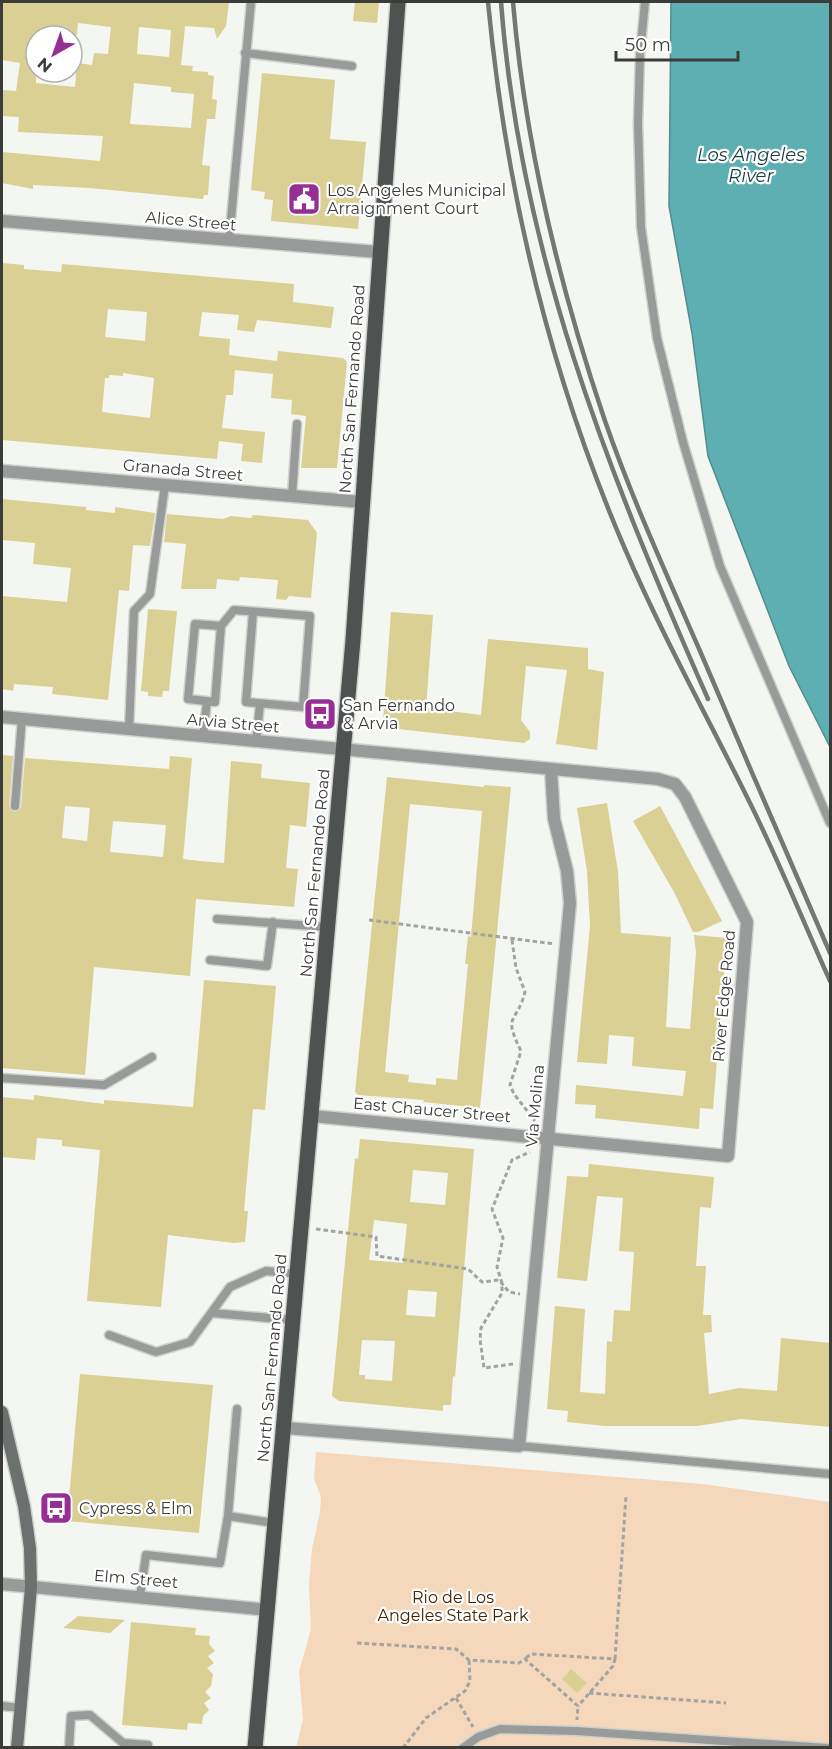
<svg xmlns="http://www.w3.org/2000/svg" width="832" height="1749" viewBox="0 0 832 1749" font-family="Montserrat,sans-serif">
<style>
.green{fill:#f5d8bb}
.water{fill:#5eafb1;stroke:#548c8d;stroke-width:1.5}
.building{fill:#dad093;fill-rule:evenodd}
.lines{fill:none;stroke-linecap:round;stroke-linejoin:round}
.lane-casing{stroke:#ced1cc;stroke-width:11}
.street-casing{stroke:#ced1cc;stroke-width:15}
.secondary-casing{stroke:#ced1cc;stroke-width:15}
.primary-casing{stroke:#ced1cc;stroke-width:18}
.path{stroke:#a2a4a0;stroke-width:3;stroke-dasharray:4.5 3;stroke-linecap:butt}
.lane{stroke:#989b99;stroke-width:8}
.street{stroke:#989b99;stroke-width:12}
.secondary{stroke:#6c706e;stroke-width:12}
.primary{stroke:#4e5250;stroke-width:15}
.rail{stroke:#757774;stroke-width:4.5}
.labels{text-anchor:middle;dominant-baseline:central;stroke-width:4.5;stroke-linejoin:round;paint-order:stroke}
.poi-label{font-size:16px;fill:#3b3c3a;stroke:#fff;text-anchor:start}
.street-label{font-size:16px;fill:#3b3c3a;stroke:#fff}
.park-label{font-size:16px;fill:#412400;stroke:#fff}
.water-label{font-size:18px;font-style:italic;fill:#163d3e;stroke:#fff}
</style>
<rect width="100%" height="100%" fill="#f3f6f1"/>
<path class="green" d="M316,1452l387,32 127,18v245l-534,1 7,-29 -4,-47 12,-43 -2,-44 3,-36 8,-37 1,-15 -7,-18z"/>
<path class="water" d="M671,2h159v745l-41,-81 -81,-210 -16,-123 -23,-127z"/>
<path class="building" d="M2,2h227l-3,24 -9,13 -3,-11 -29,-2 -1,11 -3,28 12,1 -1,5 16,1v3l6,1 -2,23 5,1 -2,19h-8l-5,46 8,1 -2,29h-4l-1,4 -113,-11 -57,-3v4l-31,-6v-31l98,9 3,-25 -85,-4 1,-15 -17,-1v-26l14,1 4,-28 -18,-3zM78,23l33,4 -3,27 -14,-1 -2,12 -15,-2 -2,24 -39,-4v-47h12l2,-3 27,2zM139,27l32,3 -2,27 -32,-3zM134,83l37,4v5l23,2 -3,34 -61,-4z
M355,2h24l-2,21 -24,-2z
M262,73l73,7 -5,59 36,3 -8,87 -87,-8 2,-21 -9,-1 1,-7 -14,-2z
M2,263l22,2v4l37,3 1,-8 232,20 -1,18 41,5 -3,21 -74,-8 -3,12 -17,-2 2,-15 -37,-3 -3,24 31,3 -1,16 48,6 1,-10 65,7 4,4 -10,106h-36l5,-52 -15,-2 1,-14 -21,-2 2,-24 -38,-4 -2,25h-7l-4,33 43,4 -3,31 -21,-2 2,-17 -24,-3 -2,18 -215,-19zM108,309l39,3 -2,29 -40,-4zM123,373l31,5 -4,40 -48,-6 3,-34h4v-3l14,1z
M2,499l84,8v3l29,3v-6l40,6 -5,33 -17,-1 -4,46 -10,-1 -11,110 -56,-6 1,-7 -39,-3 -1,7 -11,-2v-93l65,6 4,-34 -38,-4 2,-21 -33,-3z
M167,514l56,5 8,-3 20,2 2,-3 55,5 9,13 -6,65 -22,-2 -3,4 -10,-1 2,-19 -38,-3 -1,4 -22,-2 -1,10h-35l5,-45 -22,-2z
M148,609l29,2 -8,80h-6l-1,6 -14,-1v-4l-7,-1z
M391,612l42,3 -7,93 55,7 7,-76 100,9v21l16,3 -7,78 -41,-6 11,-74 -41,-4 -5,54 9,12v7l-6,4 -135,-15 -6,-7z
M2,755l11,1 -4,50 6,6 6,-5 4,-49 144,11 1,-13 22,2 -9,101 17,2 24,2 7,-102 31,3 -1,14 49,5 -4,44 -16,-2 -4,43 12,1 -4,38 -98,-8 -6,77 -96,-9 -9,108 -83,-7zM65,806l25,2 -3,33 -25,-3zM113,821l53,4 -3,32 -53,-5z
M387,777l97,10v-2l27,2 -31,321 -57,-6 1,-2 -66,-5 -3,-3zM410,804l72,7 -11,126 -3,-1 -3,28h3l-11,116 -21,-2v7l-28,-3 1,-7 -24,-3z
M607,803l11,69 3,61 50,4 -5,90 24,2 6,-76 -2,-18 33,3 -14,171 -13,-1 -1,21 -104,-11 1,-13 -21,-1 1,-19 107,11 3,-25 -54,-5 2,-29 -25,-2 -2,29 -30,-2 13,-136 -3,-55 -10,-63z
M660,806l62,115 -24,11h-5l-19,-40 -41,-71z
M204,980l72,6 -11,124 -12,-1 -9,102h4l-3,31 -11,1 -66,-8 -7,72 -74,-6 13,-151 -38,-4v-6l-25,-2 -2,22 -33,-3v-60l32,3v-5l70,9v-4l89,7z
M360,1139l114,10 -19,228 -2,-1 -2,29h-8v6l-104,-10 -7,-5 23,-238 3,1zM413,1170l35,3 -3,32 -35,-3zM374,1220l33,4 -4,39 -34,-3zM408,1290l29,2 -2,25 -29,-2zM362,1340l33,1 -3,40 -27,-2v-4h-6z
M589,1164l125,13 -3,31 -11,-1 -4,59h10l-3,49h8l1,17 -8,1 5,61 30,-6 38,3 4,-53 50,5v84l-90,-8 -44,7h-92l-38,-4 1,-11 -21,-2 8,-103 30,3 -5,83 25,2 2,-53 5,1 2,-32 16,1 4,-59 -15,-1 4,-53 -26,-2 -10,85 -30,-3 10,-102 21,1z
M80,1374l133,11 -14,148 -132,-12z
M78,1616l47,4 -15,13 -47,-5z
M131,1622l65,6 -1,7 15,1 -1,8 6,7 -7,5 6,7 -7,5 6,6 -2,12 -6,6 6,6 -7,5 5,7 -6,6 -1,8 -14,-1 -1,7 -65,-5z
M571,1669l16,14 -10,10 -15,-14z"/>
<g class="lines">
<g class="lane-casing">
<path id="lane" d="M645,2l-5,53 -2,68 3,104 16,111 26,104 37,124 110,257
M245,53l107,13
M229,241l22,-239
M292,496l5,-72
M221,626l-26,-2 -7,75 27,3 6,-76 13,-16 76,6 -7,91 -57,-5 7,-90
M129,730l5,-119 16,-17 15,-109
M203,737l4,-36
M256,742l4,-38
M15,806l7,-88
M217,919l111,8
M210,960l57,6 6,-44
M2,1078l102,7 48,-28
M212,1313l81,7
M109,1335l47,17 34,-10 40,-55 36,-16 31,3
M519,1446l311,28
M228,1516l9,-107
M140,1596l6,-41 74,8 8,-47 46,7
M2,1706l19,2
M69,1748l2,-32 19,-1 33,28 25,2v3
M463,1748l15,-11 22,-8 76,2 251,17"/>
</g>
<g class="street-casing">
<path id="street" d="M2,221l376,31
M2,471l360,31
M2,717l656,62 17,5 10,13 62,125 -19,234 -416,-40
M285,1428l234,18 51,-543 -3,-32 -13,-52 -3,-50
M2,1584l266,26"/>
</g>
<g class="secondary-casing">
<path id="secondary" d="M2,1412l22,94 6,42 1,39 -14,161"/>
</g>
<g class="primary-casing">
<path id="primary" d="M255,1748l98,-1108 45,-638"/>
</g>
<path class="path" d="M369,920l186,24
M512,940l4,28 9,24c-8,32 -23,21 -4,59l-11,34 4,9 21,27
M316,1229l60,8 1,19 91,13 14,13 17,-2 10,12 11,2
M513,1364l-29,4 -4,-29 1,-11 21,-35v-10l-5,-16 6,-29 -11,-29 20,-49 18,-8
M357,1643l99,6 13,11 50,3 6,-4 53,47 -1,14
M526,1658l5,-4 84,5 -2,7 -35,40
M615,1659l11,-163
M589,1693l137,10
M456,1698l17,29
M403,1748l23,-30 39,-27 5,-10 -1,-21"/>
<use href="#lane" class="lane"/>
<use href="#street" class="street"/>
<use href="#secondary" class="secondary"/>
<use href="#primary" class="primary"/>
<path class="rail" d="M488,2c18,188 62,373 137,547 37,86 82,167 123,250 30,60 55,122 82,182
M501,2c19,250 107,470 207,697
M513,2c12,143 46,283 92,419 27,78 62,154 95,230 43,101 86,201 130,302"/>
</g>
<defs>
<g id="civic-square" transform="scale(1.725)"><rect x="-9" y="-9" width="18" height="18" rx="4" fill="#962f93" stroke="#fff"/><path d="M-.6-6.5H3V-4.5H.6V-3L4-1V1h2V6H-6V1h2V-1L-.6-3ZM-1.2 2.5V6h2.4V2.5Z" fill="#fff"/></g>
<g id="bus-square" transform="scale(1.725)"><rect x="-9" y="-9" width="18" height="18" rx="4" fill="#962f93" stroke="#fff"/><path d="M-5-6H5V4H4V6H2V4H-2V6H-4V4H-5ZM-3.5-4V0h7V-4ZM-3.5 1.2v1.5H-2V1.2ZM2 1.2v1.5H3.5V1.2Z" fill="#fff"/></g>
</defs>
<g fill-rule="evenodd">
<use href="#civic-square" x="304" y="199"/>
<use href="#bus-square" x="320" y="714"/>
<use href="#bus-square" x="56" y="1508"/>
</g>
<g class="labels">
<g class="poi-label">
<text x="327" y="190">Los Angeles Municipal<tspan x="327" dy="18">Arraignment Court</tspan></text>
<text x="343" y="705">San Fernando<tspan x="343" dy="18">&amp; Arvia</tspan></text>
<text x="79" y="1508">Cypress &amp; Elm</text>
</g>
<g class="street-label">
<text transform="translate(191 221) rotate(5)">Alice Street</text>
<text transform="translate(352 389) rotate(-86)">North San Fernando Road</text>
<text transform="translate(183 470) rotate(5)">Granada Street</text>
<text transform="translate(233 723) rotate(5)">Arvia Street</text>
<text transform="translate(315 873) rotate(-85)">North San Fernando Road</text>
<text transform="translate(724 996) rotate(-85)">River Edge Road</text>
<text transform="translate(535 1106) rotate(-85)">Via Molina</text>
<text transform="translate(432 1110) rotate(5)">East Chaucer Street</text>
<text transform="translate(272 1358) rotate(-85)">North San Fernando Road</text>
<text transform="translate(136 1579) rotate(5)">Elm Street</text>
</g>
<g class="park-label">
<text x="453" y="1597">Rio de Los<tspan x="453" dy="18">Angeles State Park</tspan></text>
</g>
<g class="water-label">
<text x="751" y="155">Los Angeles<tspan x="751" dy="21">River</tspan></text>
</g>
</g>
<rect width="832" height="1749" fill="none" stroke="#3b3c3a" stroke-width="6"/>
<g transform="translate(54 54) rotate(220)"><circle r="28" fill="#ffffff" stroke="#b1b1b0" stroke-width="1.5"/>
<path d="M0-4.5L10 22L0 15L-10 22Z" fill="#962f93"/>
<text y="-9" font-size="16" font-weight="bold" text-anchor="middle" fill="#3b3c3a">N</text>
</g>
<path d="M616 51v9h122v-9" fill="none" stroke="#3b3c3a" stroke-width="3"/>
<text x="625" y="51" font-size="18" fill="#3b3c3a" stroke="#ffffff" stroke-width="4.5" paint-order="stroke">50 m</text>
</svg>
